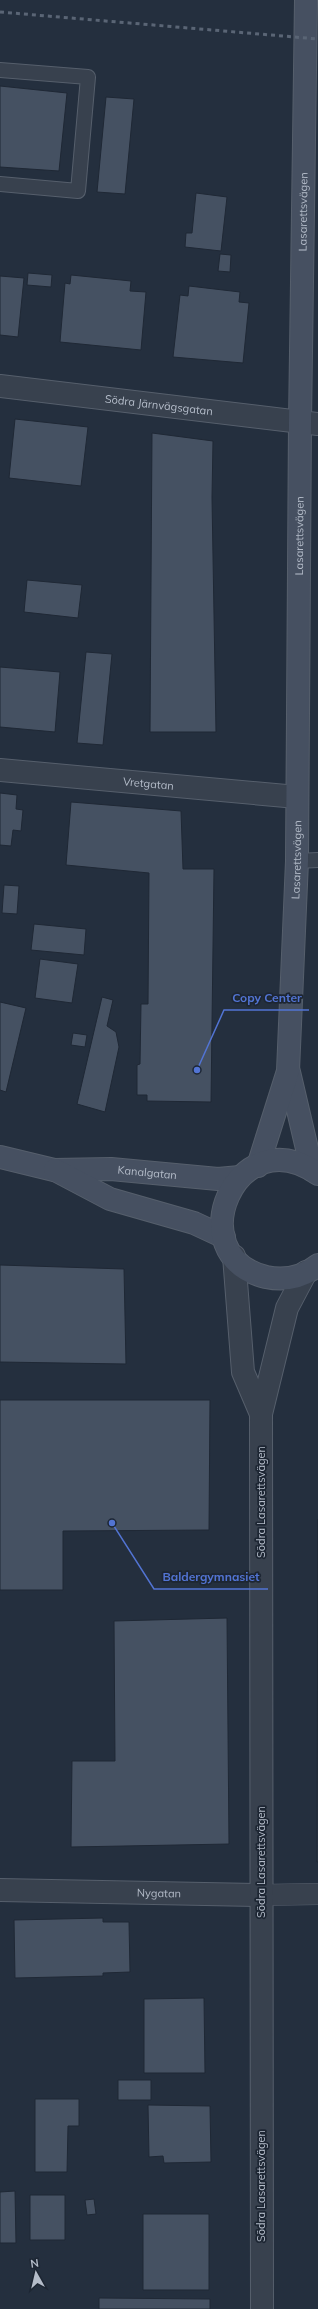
<svg xmlns="http://www.w3.org/2000/svg" width="318" height="2309" viewBox="0 0 318 2309" font-family="Mulish,sans-serif">
<style>
.building{fill:#455162;stroke:#1f2835}
.lines{fill:none;stroke-linecap:round;stroke-linejoin:round}
.service-casing{stroke:#565f6c;stroke-width:16}
.pedestrian-casing{stroke:#565f6c;stroke-width:22}
.minor-casing{stroke:#565f6c;stroke-width:24}
.tertiary-casing{stroke:#565f6c;stroke-width:24}
.secondary-casing{stroke:#565f6c;stroke-width:24}
.service{stroke:#38414e;stroke-width:14}
.pedestrian{stroke:#38414e;stroke-width:21}
.minor{stroke:#38414e;stroke-width:22}
.tertiary{stroke:#38414e;stroke-width:22}
.secondary{stroke:#465061;stroke-width:22}
.rail{stroke:#5a6575;stroke-width:3;stroke-dasharray:4 4;stroke-linecap:butt}
.labels{text-anchor:middle;dominant-baseline:central;stroke-width:3.5;stroke-linejoin:round;paint-order:stroke}
.street-label{font-size:11px;fill:#b4bcc9;stroke:#1d2633}
.leader{fill:none;stroke:#5274d3;stroke-width:1.5}
.callout-dot{fill:#5274d3;stroke:#1d2633;stroke-width:1.5}
.callout-label{font-size:12px;text-anchor:middle;font-weight:bold;fill:#5274d3;stroke:#1d2633;stroke-width:3.5;stroke-linejoin:round;paint-order:stroke}
</style>
<rect width="100%" height="100%" fill="#242f3e"/>
<path class="building" d="M0,86l67,7 -8,78 -59,-4z
M106,97l28,2 -9,95 -28,-2z
M196,193l31,4 -6,54 -36,-4 1,-14h6z
M220,254l11,1 -1,17 -12,-1z
M28,273l24,2 -1,12 -24,-2z
M71,275l60,6 -1,10 16,1 -5,58 -81,-8 5,-59 5,1z
M0,276l24,2 -6,59 -18,-2z
M189,286l51,6 -1,10 10,1 -6,60 -70,-6 7,-62 8,1z
M15,419l73,8 -7,59 -72,-8z
M152,433l61,8 -1,56 4,235h-66z
M27,580l55,5 -4,33 -54,-6z
M86,652l26,2 -9,91 -26,-2z
M0,667l60,5 -5,60 -55,-5z
M0,793l17,2 -1,14 7,1 -2,21 -8,-1 -2,16 -11,-1z
M71,802l110,9 2,58h31l-3,233 -64,-1v-6h-10v-30l3,-1 1,-60h7l1,-131 -83,-8z
M4,885l15,1 -2,28 -15,-1z
M34,924l52,5 -2,26 -53,-5z
M40,959l38,5 -6,39 -37,-5z
M102,997l11,3 -6,26 9,6 3,15 -14,65 -28,-8z
M0,1002l26,6 -20,84 -6,-2z
M73,1033l14,2 -2,12 -14,-2z
M0,1265l124,4 2,95 -126,-2z
M0,1400h210l-1,130 -146,1v59h-63z
M318,1519v343h-1z
M227,1618l2,226 -158,3 1,-86h43l-1,-140z
M103,1918v4h26l1,50 -27,1v3l-88,2 -1,-58z
M204,1998l1,75h-61v-74z
M118,2080h33v20h-33z
M35,2099h44v27h-11l-1,46h-32z
M148,2105l62,1 1,56 -47,1 -1,-7 -14,1z
M15,2191l1,52h-16v-51z
M30,2195h35v45h-35z
M94,2199l2,15 -9,1 -2,-15z
M143,2214h66v76h-66z
M99,2298l111,1v10h-111z"/>
<g class="lines">
<g class="service-casing">
<path id="service" d="M0,70l88,7 -10,114 -78,-7
M297,861l21,-1"/>
</g>
<g class="pedestrian-casing">
<path id="pedestrian" d="M261,1895l57,-1"/>
</g>
<g class="minor-casing">
<g id="minor">
<path id="s1" d="M0,386l318,38"/>
<path id="s2" d="M0,770l297,27"/>
<path id="s3" d="M0,1890l261,5"/>
</g>
</g>
<g class="tertiary-casing">
<path id="tertiary" d="M234,1256l9,116 18,42
M262,2309l-1,-895 26,-106 19,-36"/>
</g>
<g class="secondary-casing">
<g id="secondary">
<path d="M289,1072l23,98"/>
<path id="s4" d="M0,1157l54,13 57,-1 107,10 22,-2"/>
<path id="s5" d="M258,1166l30,-95 9,-210 3,-438 6,-423"/>
<path d="M55,1170l55,29 84,24 30,14"/>
<path d="M318,1174c-82,-58 -140,82 -52,103 19,4 37,0 52,-12"/>
</g>
</g>
<use href="#service" class="service"/>
<use href="#pedestrian" class="pedestrian"/>
<use href="#minor" class="minor"/>
<use href="#tertiary" class="tertiary"/>
<use href="#secondary" class="secondary"/>
<path class="rail" d="M0,12l318,27"/>
</g>
<g class="labels">
<g class="street-label">
<text stroke="none"><textPath href="#s5" startOffset="959">Lasarettsvägen</textPath></text>
<text stroke="none"><textPath href="#s1" startOffset="160">Södra Järnvägsgatan</textPath></text>
<text stroke="none"><textPath href="#s5" startOffset="635">Lasarettsvägen</textPath></text>
<text stroke="none"><textPath href="#s2" startOffset="149">Vretgatan</textPath></text>
<text stroke="none"><textPath href="#s5" startOffset="311">Lasarettsvägen</textPath></text>
<text stroke="none"><textPath href="#s4" startOffset="149">Kanalgatan</textPath></text>
<text transform="translate(261 1502) rotate(-90)">Södra Lasarettsvägen</text>
<text transform="translate(261 1862) rotate(-90)">Södra Lasarettsvägen</text>
<text stroke="none"><textPath href="#s3" startOffset="159">Nygatan</textPath></text>
<text transform="translate(261 2186) rotate(-90)">Södra Lasarettsvägen</text>
</g>
</g>
<path class="leader" d="M197 1070L224 1010H309M112 1523L154 1589H268"/>
<g class="callout-dot">
<circle cx="197" cy="1070" r="4"/>
<circle cx="112" cy="1523" r="4"/>
</g>
<g class="callout-label">
<text x="267" y="1002">Copy Center</text>
<text x="211" y="1581">Baldergymnasiet</text>
</g>
<g transform="translate(36 2273) rotate(352)" stroke="#1d2633" stroke-width="3" paint-order="stroke">
<path d="M0-3L7 15L0 10L-7 15Z" fill="#b4bcc9"/>
<text y="-6" font-size="11" font-weight="bold" text-anchor="middle" fill="#b4bcc9">N</text>
</g>
</svg>
